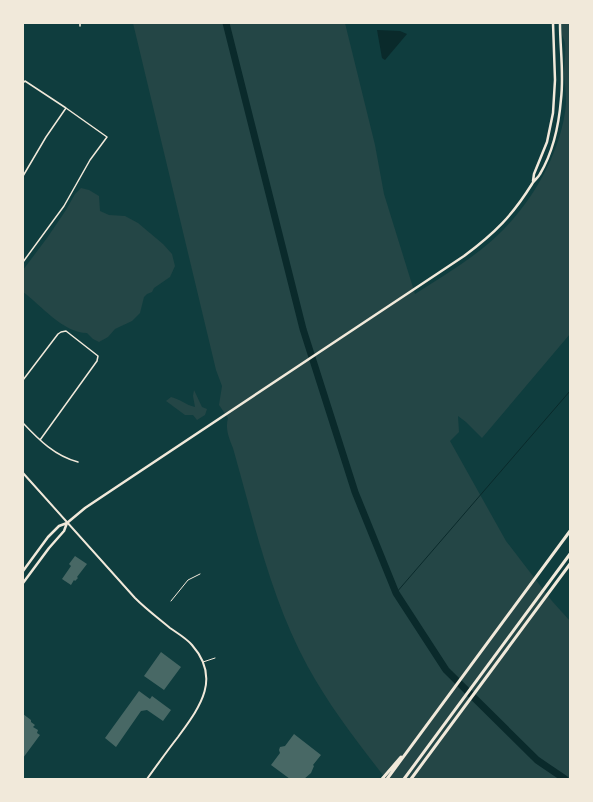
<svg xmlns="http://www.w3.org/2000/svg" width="593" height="802" viewBox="0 0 593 802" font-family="Overpass,sans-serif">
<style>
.green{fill:#244646}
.water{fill:#0a2a2b}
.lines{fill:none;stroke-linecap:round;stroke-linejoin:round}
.stream{stroke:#0a2a2b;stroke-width:1}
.river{stroke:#0a2a2b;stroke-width:7}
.building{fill:#486865}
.service{stroke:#f1e9da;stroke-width:1}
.minor{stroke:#f1e9da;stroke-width:1.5}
.tertiary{stroke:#f1e9da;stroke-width:2}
.primary{stroke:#f1e9da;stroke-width:2.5}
.motorway{stroke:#f1e9da;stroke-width:3}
</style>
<rect width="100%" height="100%" fill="#0f3d3e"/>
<path class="green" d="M133,23h212l30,122 9,49 31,100c23,-15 47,-29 68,-46 42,-33 78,-90 83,-144 0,-10 -1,-20 -2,-30 0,-10 2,-20 1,-30 0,-3 -2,-6 -3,-9 0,-4 0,-8 0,-12h8v311l-88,104 -16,-16 -8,-6 1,16 -9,9 56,100 46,60 18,20v158h-184c-28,-36 -56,-72 -78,-112 -37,-68 -54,-145 -75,-219 -4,-10 -8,-19 -5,-30l-9,-13 3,-19 -6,-16 -5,-21z
M81,188l8,2 10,6 1,15 9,4 16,1 13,7 25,21 9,10 3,12 -5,11 -16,11 -2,4 -5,2 -3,3 -4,16 -8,8 -17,8 -7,8 -9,5 -6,-3 -6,-6c-24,0 -46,-28 -64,-41v-22l24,-32 19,-28 9,-16z
M194,390l8,17 5,2 -2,6 -8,5 -4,-5h-8l-19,-14 5,-4c9,2 15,8 24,10l-2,-11z"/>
<path class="water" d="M377,30l23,1 7,3 -22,26 -3,-2z"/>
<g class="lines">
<path class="stream" d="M396,593l174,-202"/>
<path class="river" d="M226,23l77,306 52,163 41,101 50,77 91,90 28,19"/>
</g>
<path class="building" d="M75,556l12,8 -10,13 1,1 -3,3 -1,-1 -3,5 -9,-6 9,-13 -2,-2z
M161,652l20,15 -17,23 -20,-14z
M139,691l11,8 2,-3 19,14 -8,11 -16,-11 -6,1 -25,36 -11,-9z
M23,714l8,6v2l4,3 -2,2 5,3 -1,3 3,2 -17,23z
M294,734l27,21 -8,10 1,1 -3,7 -7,6h-14l-19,-14 9,-12 -1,-3 1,-3 5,-1z"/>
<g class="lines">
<path class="service" d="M171,601l17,-21 12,-6
M203,662l12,-4"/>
<path class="minor" d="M80,26v-3
M23,83l2,-2 41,27 41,29 -17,23 -26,46 -41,56
M23,176l23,-39 20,-29
M23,380l35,-46 3,-2 5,-1 32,25 -1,5 -57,79
M23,423c16,17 32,33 55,39"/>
<path class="tertiary" d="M23,473l112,125c11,11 23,20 35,30 7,5 16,10 22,17 30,34 7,63 -14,92 -11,14 -21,28 -31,42"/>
<path class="primary" d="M533,181l1,-7 13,-32 6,-29 2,-33 -2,-57
M23,571l25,-34 11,-11 8,-3 18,-15 30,-20 349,-232c31,-23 48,-40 68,-72 2,-4 6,-6 8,-10 13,-22 19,-50 21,-75 3,-25 -1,-51 -1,-76
M23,583l26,-35 15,-17 3,-8"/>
<path class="motorway" d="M382,779l19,-22
M387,779l183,-248
M404,779l166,-225
M411,779l159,-215"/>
</g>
<rect width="593" height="802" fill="none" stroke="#f1e9da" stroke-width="48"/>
</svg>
